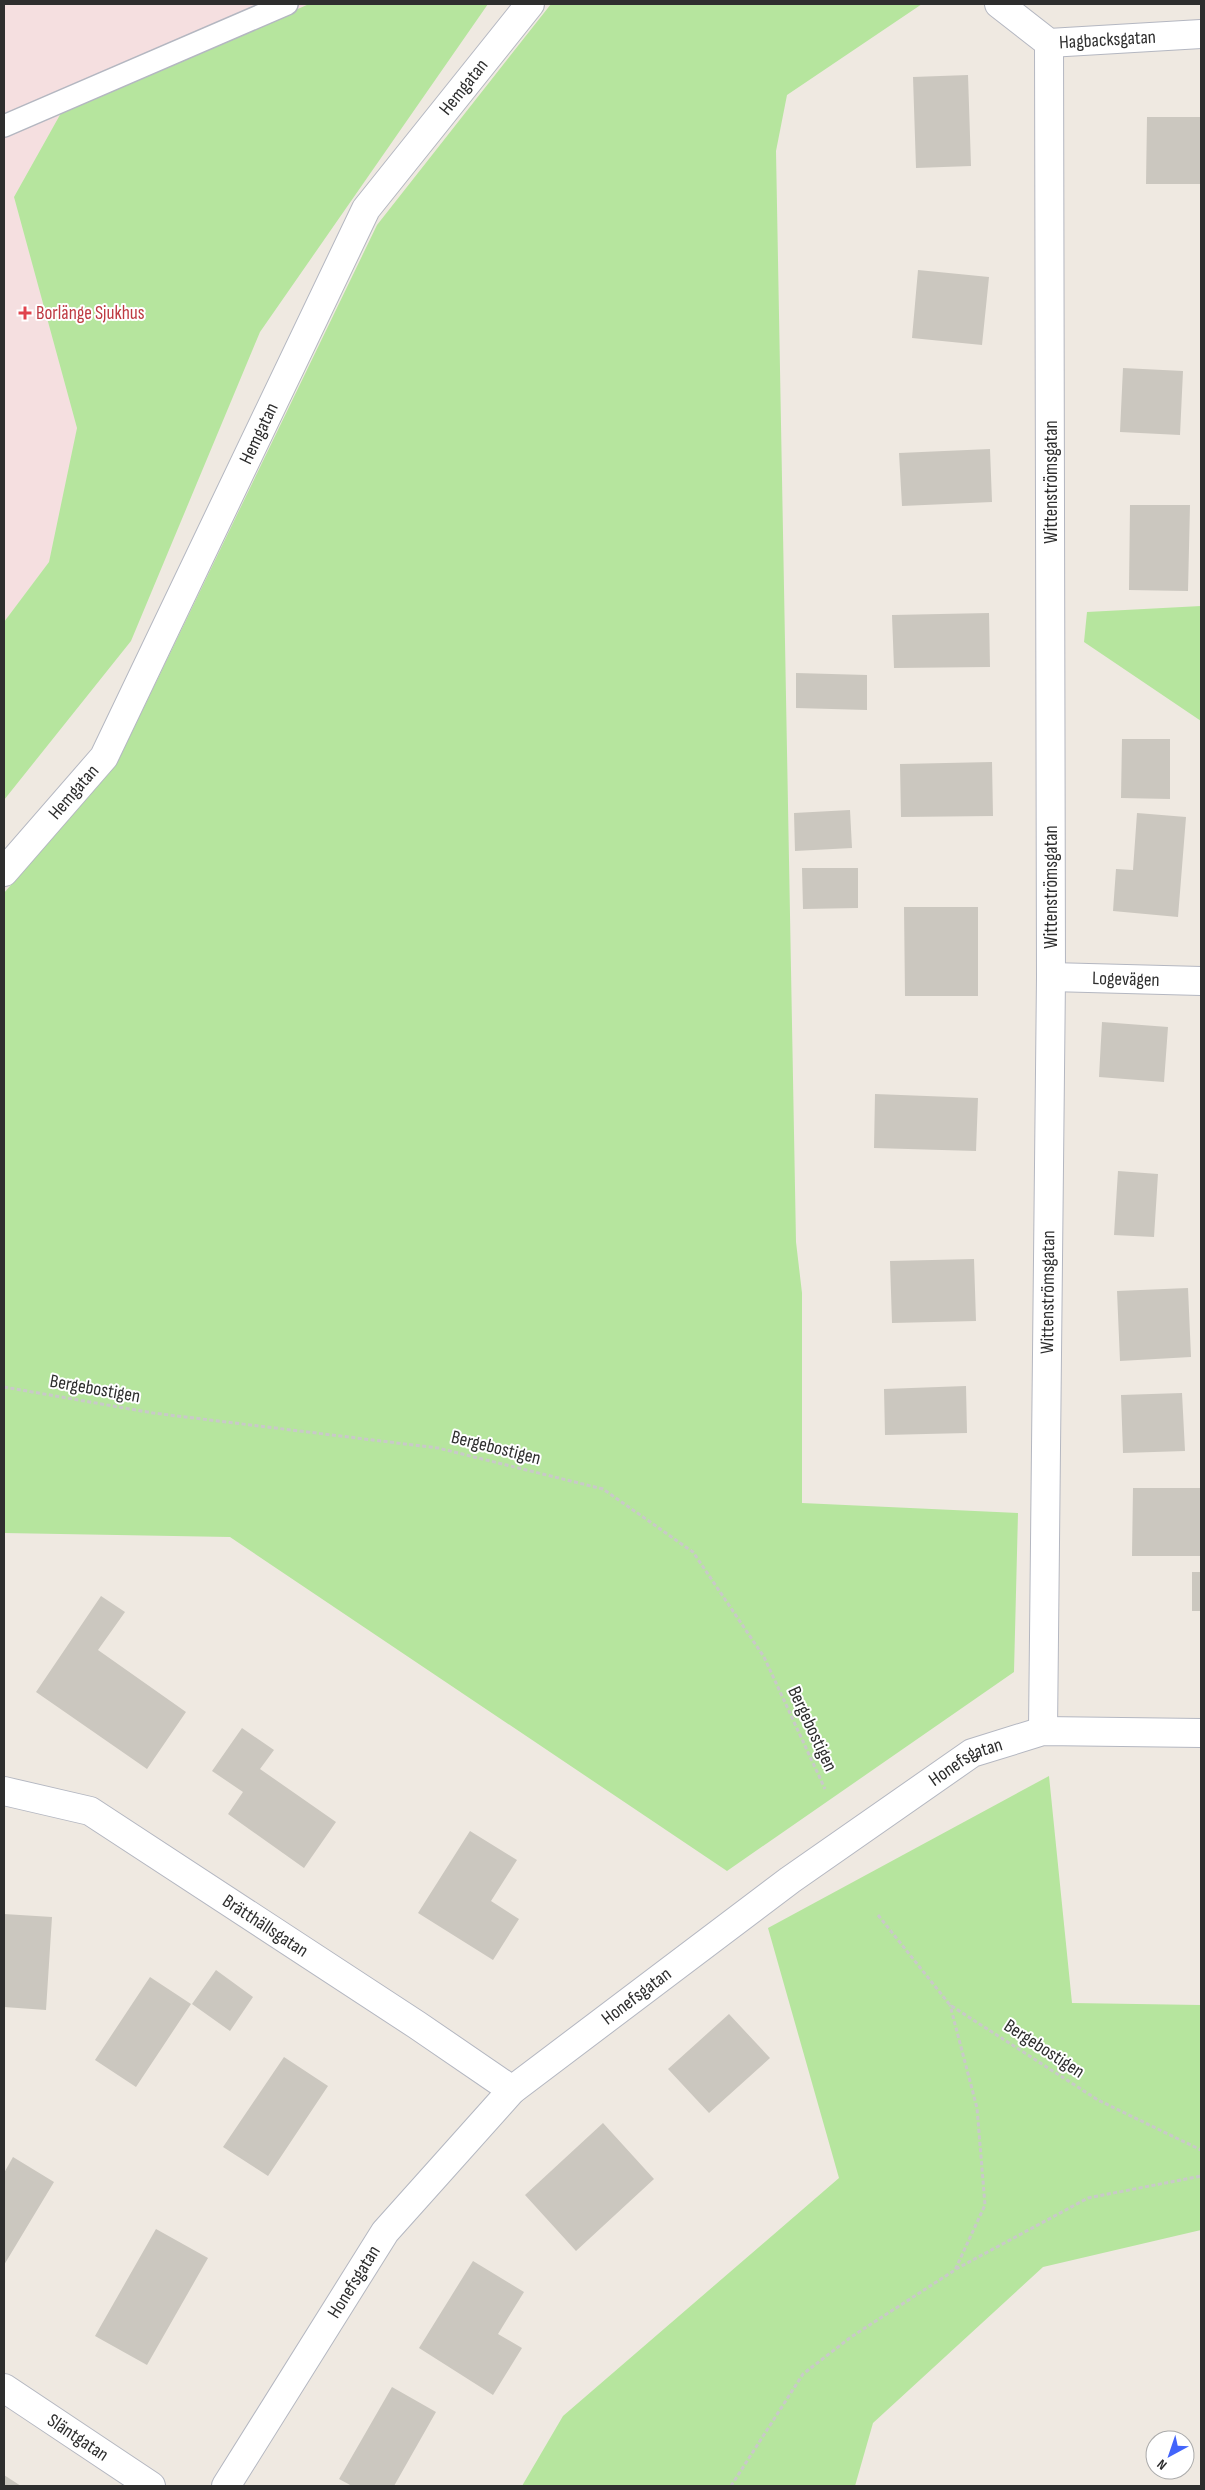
<svg xmlns="http://www.w3.org/2000/svg" width="1205" height="2490" viewBox="0 0 1205 2490" font-family="'Sofia Sans Condensed',sans-serif">
<style>
.medical{fill:#f5dfe0}
.green{fill:#b6e59e}
.building{fill:#cbc7bf}
.lines{fill:none;stroke-linecap:round;stroke-linejoin:round}
.service-casing{stroke:#b4b7c1;stroke-width:24}
.minor-casing{stroke:#b4b7c1;stroke-width:30}
.path{stroke:#c9c9c9;stroke-width:3;stroke-dasharray:4 2.5;stroke-linecap:butt}
.service{stroke:#fff;stroke-width:21}
.minor{stroke:#fff;stroke-width:28}
.health-dot{fill:#e0444e;stroke:#fff;stroke-width:2}
.labels{text-anchor:middle;dominant-baseline:central;stroke-width:4;stroke-linejoin:round;paint-order:stroke}
.street-label{font-size:19px;fill:#2e2e2e;stroke:#fff}
.health-label{font-size:19px;fill:#be3a42;stroke:#fff;text-anchor:start}
</style>
<rect width="100%" height="100%" fill="#efe9e1"/>
<path class="medical" d="M4,4h305l-248,109 -47,84 63,231 -28,134 -45,60z"/>
<path class="green" d="M309,4h179l-228,328 -129,309 -127,159v-178l45,-60 28,-134 -63,-231 47,-84z
M551,4h371l-135,91 -11,56 20,1091 6,51v210l216,10 -4,159 -287,199 -497,-334 -226,-4v-640l114,-132 259,-536z
M1201,606v115l-117,-79 3,-30z
M1049,1776l23,227 129,2v225l-158,37 -170,156 -18,63h-333l41,-70 276,-238 -71,-250z"/>
<path class="building" d="M968,75l3,91 -55,2 -3,-91z
M1147,117h54v67h-55z
M918,270l71,7 -7,68 -70,-7z
M1123,368l60,3 -3,64 -60,-3z
M990,449l2,53 -90,4 -3,-53z
M1130,505h60l-2,86 -59,-1z
M989,613l1,54 -96,1 -2,-53z
M796,673l71,2v35l-71,-2z
M1122,739h48v60l-49,-1z
M992,762l1,54 -92,1 -1,-53z
M850,810l2,38 -57,3 -1,-38z
M1137,813l49,4 -8,100 -65,-6 3,-42 17,1z
M802,868h56v40l-55,1z
M904,907h74v89h-73z
M1102,1022l66,5 -4,55 -65,-5z
M875,1094l103,4 -2,53 -102,-3z
M1118,1171l40,3 -4,63 -40,-2z
M974,1259l2,62 -84,2 -2,-62z
M1188,1288l3,69 -71,4 -3,-70z
M966,1386l1,47 -82,2 -1,-46z
M1182,1393l3,58 -62,2 -2,-58z
M1133,1488h68v68h-69z
M1192,1572h9v39h-9z
M101,1596l24,16 -27,38 88,62 -39,57 -111,-77z
M242,1728l32,22 -14,19 76,53 -32,46 -76,-54 15,-22 -31,-21z
M470,1831l47,29 -26,41 28,18 -26,41 -75,-47z
M4,1914l48,3 -6,93 -42,-3z
M216,1970l37,27 -23,34 -38,-27z
M150,1977l41,27 -55,83 -41,-27z
M729,2014l41,44 -61,55 -41,-44z
M284,2057l44,29 -60,90 -45,-29z
M603,2123l51,56 -78,72 -51,-56z
M13,2157l41,25 -50,83v-92z
M156,2229l52,29 -61,107 -52,-29z
M473,2261l51,31 -26,42 24,14 -29,47 -74,-47z
M392,2387l44,25 -42,74h-42l-13,-7z
M4,2475l17,11h-17z"/>
<g class="lines">
<g class="service-casing">
<path id="service" d="M4,126l283,-122"/>
</g>
<g class="minor-casing">
<g id="minor">
<path id="s1" d="M999,4l50,39 152,-9"/>
<path id="s2" d="M4,872l100,-115 262,-548 164,-205"/>
<path id="s3" d="M1051,977l150,4"/>
<path id="s4" d="M1043,1731l8,-754 -2,-934"/>
<path id="s5" d="M4,1791l86,20 327,214 95,65"/>
<path id="s6" d="M4,2388l147,98"/>
<path id="s7" d="M226,2486l159,-254 127,-142 278,-210 182,-127 71,-22 158,2"/>
</g>
</g>
<path class="path" d="M4,1387l149,26 285,35 165,41 90,63 71,105 61,132
M878,1915l72,90 148,95 103,50
M956,2269l132,-71 113,-22
M731,2486l72,-112 48,-37 104,-67 30,-65 -8,-97 -27,-103"/>
<use href="#service" class="service"/>
<use href="#minor" class="minor"/>
</g>
<path class="health-dot" d="M22.5 305.5h5v5h5v5h-5v5h-5v-5h-5v-5h5z"/>
<g class="labels">
<g class="street-label">
<text stroke="none"><textPath href="#s1" startOffset="122">Hagbacksgatan</textPath></text>
<text stroke="none"><textPath href="#s2" startOffset="916">Hemgatan</textPath></text>
<text stroke="none"><textPath href="#s2" startOffset="511">Hemgatan</textPath></text>
<text transform="translate(1051 482) rotate(-90)">Wittenströmsgatan</text>
<text stroke="none"><textPath href="#s2" startOffset="106">Hemgatan</textPath></text>
<text transform="translate(1051 887) rotate(-90)">Wittenströmsgatan</text>
<text stroke="none"><textPath href="#s3" startOffset="75">Logevägen</textPath></text>
<text stroke="none"><textPath href="#s4" startOffset="439">Wittenströmsgatan</textPath></text>
<text transform="translate(95 1389) rotate(10)">Bergebostigen</text>
<text transform="translate(496 1448) rotate(14)">Bergebostigen</text>
<text transform="translate(812 1729) rotate(65)">Bergebostigen</text>
<text stroke="none"><textPath href="#s7" startOffset="1051">Honefsgatan</textPath></text>
<text stroke="none"><textPath href="#s5" startOffset="298">Brätthällsgatan</textPath></text>
<text stroke="none"><textPath href="#s7" startOffset="646">Honefsgatan</textPath></text>
<text transform="translate(1044 2049) rotate(33)">Bergebostigen</text>
<text stroke="none"><textPath href="#s7" startOffset="241">Honefsgatan</textPath></text>
<text stroke="none"><textPath href="#s6" startOffset="89">Släntgatan</textPath></text>
</g>
<g class="health-label">
<text x="36" y="313">Borlänge Sjukhus</text>
</g>
</g>
<rect width="1205" height="2490" fill="none" stroke="#2e2e2e" stroke-width="10"/>
<g transform="translate(1170 2455) rotate(220)"><circle r="24" fill="#ffffff" stroke="#ababab"/>
<path d="M0-4L9 19L0 12L-9 19Z" fill="#4264fb"/>
<text y="-8" font-size="14" font-weight="bold" text-anchor="middle" fill="#2e2e2e">N</text>
</g>
</svg>
